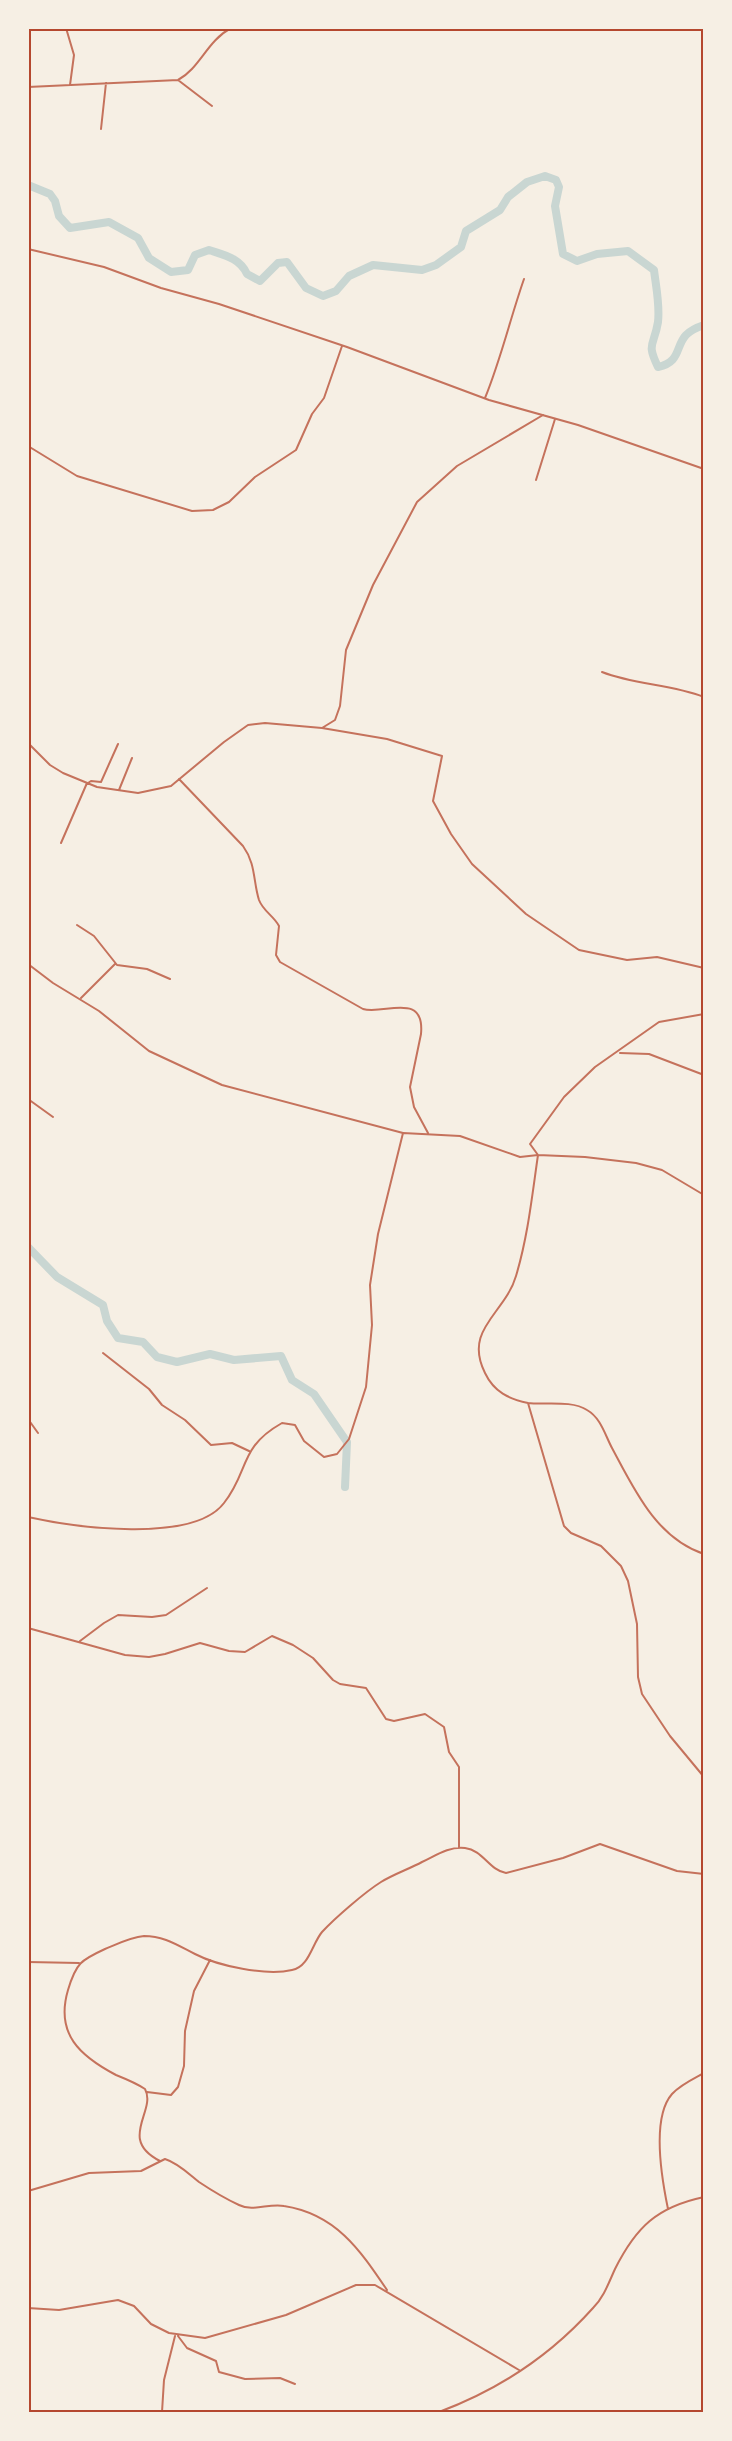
<svg xmlns="http://www.w3.org/2000/svg" width="732" height="2441" viewBox="0 0 732 2441" font-family="'Noto Serif',serif">
<style>
.lines{fill:none;stroke-linecap:round;stroke-linejoin:round}
.river{stroke:#c9d6d2;stroke-width:8}
.minor{stroke:#c5725c;stroke-width:2}
.tertiary{stroke:#c5725c;stroke-width:2}
.neatline{fill:none;stroke:#b5482f;stroke-width:2}
</style>
<rect width="100%" height="100%" fill="#f6efe4"/>
<g class="lines">
<path class="river" d="M28,185l22,9 5,7 4,15 11,12 39,-6 29,16 11,20 22,14 17,-2 7,-15 14,-5c15,5 31,8 38,24l13,7 18,-18 9,-1 19,26 17,8 13,-5 13,-15 24,-11 49,5 14,-5 25,-18 5,-16 34,-21 8,-13 19,-15 18,-6 11,4 3,7 -4,19 8,48 14,7 20,-7 31,-3 26,19c2,17 6,35 4,52 -4,25 -12,20 0,45 23,-5 17,-20 28,-32 4,-4 12,-8 18,-10
M28,1247l29,30 46,28 4,16 11,17 25,4 14,15 20,5 33,-8 24,6 47,-4 11,24 22,14 33,48 -2,45"/>
<path class="minor" d="M66,28l8,27 -4,30
M178,80l34,26
M28,87l150,-7c22,-12 29,-39 53,-52
M101,129l5,-46
M485,398c16,-39 25,-79 39,-119
M28,446l49,30 115,35 21,-1 16,-8 26,-25 41,-27 16,-36 12,-16 18,-52
M536,480l19,-61
M602,672c33,13 69,12 102,25
M322,728l65,11 55,17 -9,45 18,33 21,30 54,50 53,36 48,10 30,-3 47,11
M28,743l22,22 13,8 34,14 41,6 33,-7 53,-44 24,-17 17,-2 57,5 13,-8 5,-14 6,-56 27,-65 44,-83 40,-36 86,-51
M179,779l64,67c13,18 10,35 16,54 4,11 15,16 20,26l-3,29 4,7 83,47c21,6 62,-18 58,25l-11,53 4,20 14,26
M88,783l3,-2 10,1 17,-38
M119,790l13,-32
M61,843l26,-60
M77,925l17,11 23,29 30,4 23,10
M81,998l34,-34
M704,1014l-45,8 -64,45 -31,30 -34,47 8,11c-6,41 -10,81 -22,121 -11,38 -53,53 -31,97 9,19 24,26 43,30l36,123 7,7 30,13 20,20 7,15 9,43 1,53 4,17 28,42 34,41
M620,1053l29,1 55,21
M28,1099l25,18
M103,1353l46,36 13,16 23,15 26,25 21,-2 17,8
M528,1403c17,2 44,-3 59,7 14,8 18,25 25,38 22,41 44,90 92,106
M28,1419l10,14
M28,1517c45,10 165,27 196,-14 26,-33 14,-55 58,-80l13,2 9,16 20,16 13,-3 12,-15 17,-52 6,-62 -2,-40 8,-51 25,-101 57,3 60,21 18,-2 47,2 51,6 26,7 42,25
M28,1628l97,27 24,2 16,-3 35,-11 29,8 16,1 27,-16 21,9 20,13 20,22 7,4 26,4 20,31 8,2 31,-7 19,13 5,25 10,15v81
M80,1641l24,-18 14,-8 34,2 14,-2 41,-27
M28,1962l51,1
M147,2092l24,3 7,-8 6,-21 1,-35 9,-40 16,-31
M160,2161c-43,-22 -3,-50 -15,-72 -9,-6 -19,-10 -29,-14 -36,-19 -61,-41 -48,-85 8,-27 13,-30 37,-41 12,-5 26,-12 39,-13 20,0 33,9 51,18 23,12 71,22 97,16 17,-3 20,-26 30,-38 13,-14 43,-40 59,-50 13,-8 28,-13 41,-20 13,-6 27,-16 43,-14 18,2 24,22 41,25l57,-15 37,-14 77,27 27,3
M28,2191l61,-18 52,-2 24,-12c13,4 24,15 34,23 12,8 27,17 40,23 14,7 30,-2 45,1 52,8 76,44 103,84
M668,2209c-6,-29 -17,-91 4,-115 8,-9 21,-15 32,-21
M28,2308l31,2 59,-10 16,6 17,18 18,9 36,5 81,-23 70,-30h19l144,85
M178,2336l9,12 29,13 3,11 26,7 35,-1 15,6
M162,2412l2,-32 11,-44
M439,2412c59,-22 112,-57 154,-104 11,-11 16,-26 22,-39 21,-42 42,-62 89,-72"/>
<path class="tertiary" d="M28,249l76,18 57,21 58,16 128,43 142,53 89,25 126,44
M28,964l25,19 46,28 50,40 73,34 181,48"/>
</g>
<rect width="732" height="2441" fill="none" stroke="#f6efe4" stroke-width="60"/>
<rect x="30" y="30" width="672" height="2381" class="neatline"/>
</svg>
